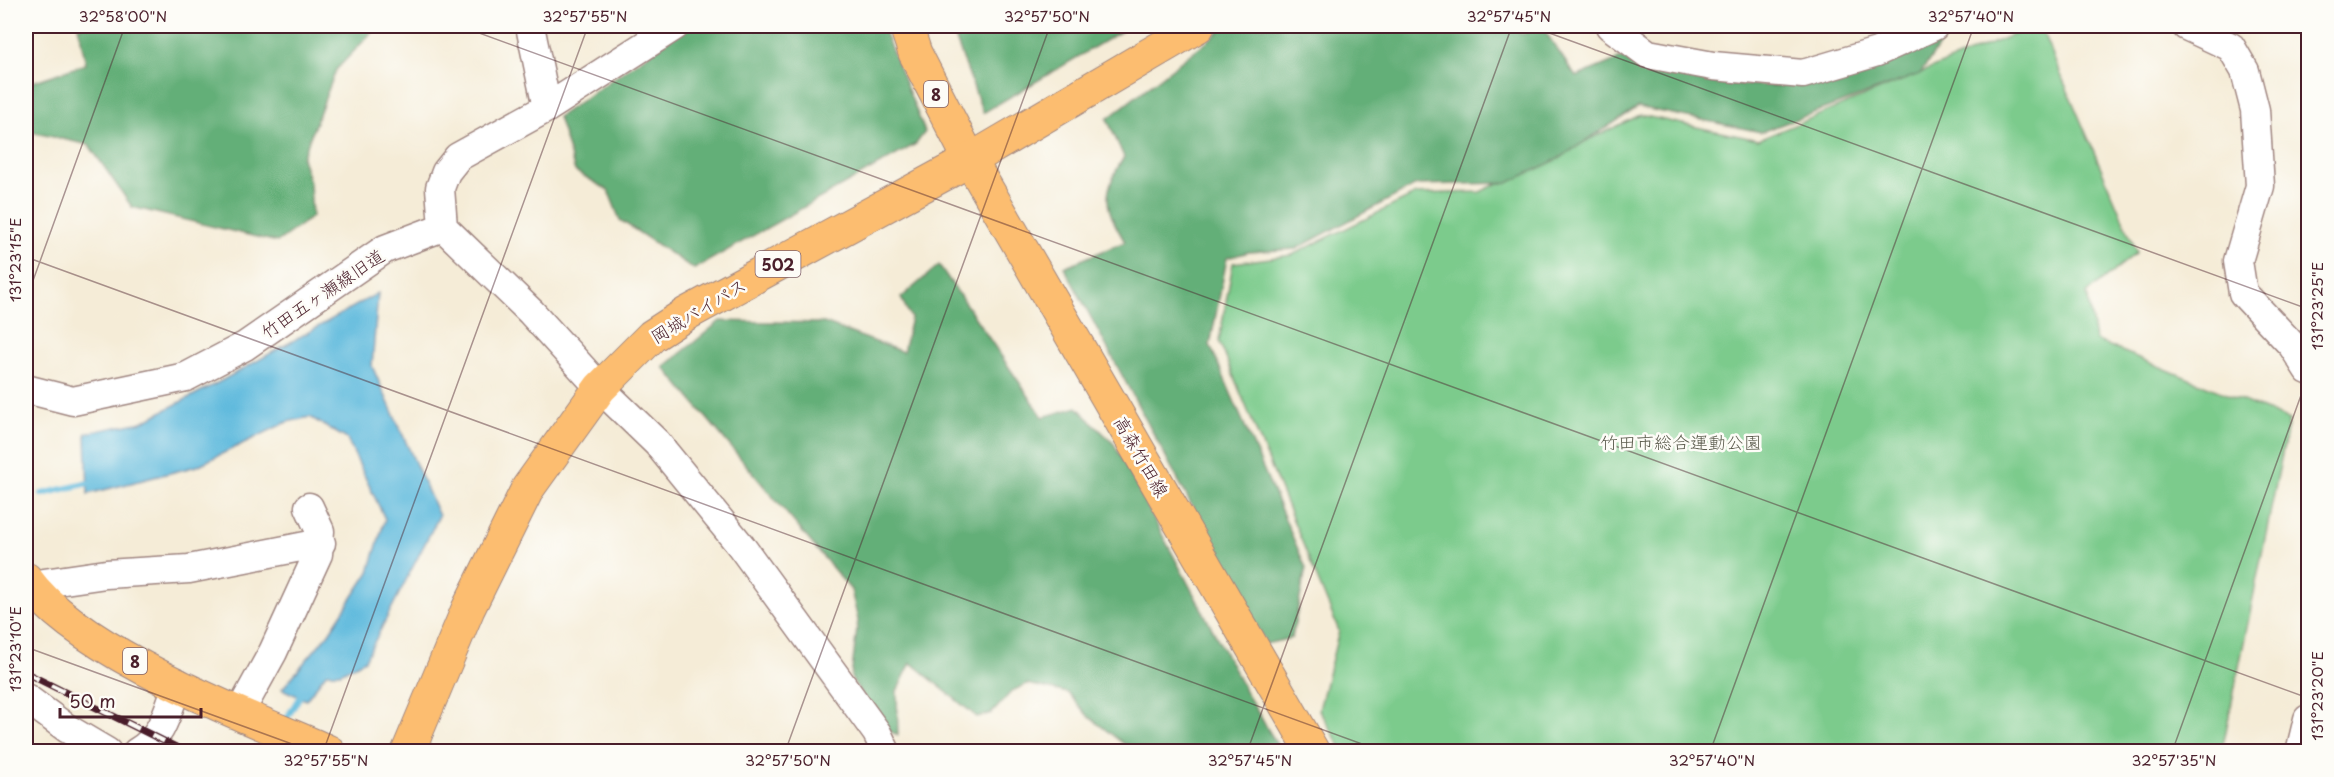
<svg xmlns="http://www.w3.org/2000/svg" width="2334" height="777" viewBox="0 0 2334 777" font-family="'Playpen Sans','Klee One',sans-serif">
<style>
.green{fill:#7bcb8c;stroke:#62755c;stroke-width:1.5}
.forest{fill:#64af78;stroke:#576752;stroke-width:1.5}
.water{fill:#5fbadd;stroke:#546c84;stroke-width:1.5}
.lines{fill:none;stroke-linecap:round;stroke-linejoin:round}
.stream{stroke:#5fbadd;stroke-width:6}
.minor-casing{stroke:#a08681;stroke-width:31}
.major-casing{stroke:#a08681;stroke-width:35}
.highway-casing{stroke:#a08681;stroke-width:35}
.minor{stroke:#fff;stroke-width:28}
.major{stroke:#fcbd6f;stroke-width:33}
.highway{stroke:#fcbd6f;stroke-width:33}
.rail-casing{stroke:#4a1f2b;stroke-width:7}
.rail{stroke:#fdfcf7;stroke-width:4.5;stroke-dasharray:14;stroke-linecap:butt}
.ticks{fill:none;stroke:#4a1f2b;stroke-width:1.5;stroke-opacity:0.45}
.labels{text-anchor:middle;dominant-baseline:central;stroke-width:5;stroke-linejoin:round;paint-order:stroke}
.shield{fill:#fdfcf7;stroke:#806168;stroke-width:1.5}
.shield-label{font-size:16px;font-weight:bold;fill:#4a1f2b}
.street-label{font-size:18px;fill:#4a1f2b;stroke:#fdfcf7}
.park-label{font-size:18px;fill:#5b5b4d;stroke:#fdfcf7}
.neatline{fill:none;stroke:#4a1f2b;stroke-width:2}
.ticks-label{font-size:15px;text-anchor:middle;fill:#4a1f2b}
</style>
<rect width="100%" height="100%" fill="#fdfcf7"/>
<filter id="ink" filterUnits="userSpaceOnUse"><feTurbulence type="fractalNoise" baseFrequency=".0167" numOctaves="2"/><feDisplacementMap in="SourceGraphic" scale="12" xChannelSelector="R" yChannelSelector="G"/><feConvolveMatrix kernelMatrix="1 2 1 2 8 2 1 2 1" color-interpolation-filters="sRGB"/></filter>
<filter id="wash" filterUnits="userSpaceOnUse"><feTurbulence type="fractalNoise" baseFrequency=".008" numOctaves="4" result="noise"/><feDisplacementMap in="SourceGraphic" scale="24" xChannelSelector="R" yChannelSelector="G"/><feGaussianBlur stdDeviation="1.35" result="paint"/><feColorMatrix in="noise" values="0 0 0 0 0 0 0 0 0 0 0 0 0 0 0 0 0 1.4 0 .05"/><feComposite in="paint" operator="in"/></filter>
<g filter="url(#wash)">
<rect width="100%" height="100%" fill="#f5ecd7"/>
<path class="green" d="M2034,26h6l97,226 -50,41 8,47 194,80 -65,321 -6,11 -875,-1 -24,-41 20,-79 -120,-290 14,-78 59,-8 124,-61 64,-2 160,-77 118,25z"/>
<path class="forest" d="M78,26h300l-42,44 -34,88 8,25 2,34 -35,25 -145,-35 -43,-62 -63,-14v-47l60,-20z
M689,26h193l43,106 -9,12 -222,125 -74,-49 -12,-30 -33,-19 -17,-54z
M951,26h179l-147,87z
M1215,26h292l15,8 20,-7 34,50 54,-23 85,29 65,3 167,-52 -27,40 -159,58 -123,-25 -80,52 -50,24 -92,2 -120,64 -47,3 -22,6 -17,87 96,223 -14,70 -26,6 -202,-377 61,-25c-21,-36 -24,-47 -1,-85l-17,-38 113,-88z
M939,265l104,152 34,-10 37,37 134,252 33,55h-128l-29,-7 -36,-28 -20,-23 -41,-9 -15,7 -20,22 -15,4 -66,-54 -14,28 1,44 -13,-6 -34,-51 7,-58 -7,-30 -187,-223 56,-46 104,2 79,29 8,-34 -10,-20z"/>
<path class="water" d="M378,293l-6,73 67,150 -74,144 -25,13h-14l-20,27 -24,-11 47,-56 40,-61 16,-53 -38,-80 -37,-22 -23,5 -90,44 -109,28 -2,-61 56,-11 79,-41z"/>
<g class="lines">
<path class="stream" d="M42,494l51,-12
M284,723l19,-32
M266,752l8,-12"/>
</g>
</g>
<g filter="url(#ink)">
<g class="lines">
<g class="minor-casing">
<path id="minor" d="M530,26l17,82
M1610,26l38,28 65,12 90,8 74,-22 57,-26
M2186,26l45,21 14,24 10,39 5,76 -22,75 5,32 49,52 16,25
M443,227l88,85 69,76 57,55 84,103 136,187 9,19
M443,227l-3,-39 6,-16 12,-15 89,-49 128,-82
M26,389l47,12 113,-24 59,-31 140,-97 58,-22
M30,585l76,-11 83,-5 132,-26
M26,698l42,31 39,23
M240,712l33,-60 45,-98 2,-23 -11,-24
M137,752c26,-14 31,-43 41,-69
M2300,752l8,-33"/>
</g>
<g class="major-casing">
<path id="major" d="M906,26l9,27 55,107 343,592
M26,579c53,74 218,136 303,173"/>
</g>
<g class="highway-casing">
<path id="highway" d="M408,752l60,-143 60,-121 72,-100 52,-52 34,-22 284,-154 228,-134"/>
</g>
<use href="#minor" class="minor"/>
<use href="#major" class="major"/>
<use href="#highway" class="highway"/>
<g class="rail-casing">
<path id="rail" d="M26,673l160,79"/>
</g>
<use href="#rail" class="rail"/>
</g>
</g>
<path class="ticks" d="M460,26l1848,672M1530,26l778,283M26,257l1358,495M26,300l99,-274M26,647l288,105M323,752l265,-726M785,752l265,-726M1247,752l265,-726M1710,752l264,-726M2172,752l136,-376"/>
<g class="labels">
<g class="shield">
<rect x="924" y="81" width="24" height="26" rx="4.5"/>
<rect x="755.5" y="251" width="45" height="26" rx="4.5"/>
<rect x="123" y="648" width="24" height="26" rx="4.5"/>
</g>
<g class="shield-label">
<text x="936" y="94">8</text>
<text x="778" y="264">502</text>
<text x="135" y="661">8</text>
</g>
<g class="street-label">
<text transform="translate(322 293) rotate(-34)">竹田五ヶ瀬線旧道</text>
<text transform="translate(698 310) rotate(-31)">岡城バイパス</text>
<text transform="translate(1142 456) rotate(60)">高森竹田線</text>
</g>
<g class="park-label">
<text x="1681" y="441">竹田市総合運動公園</text>
</g>
</g>
<rect width="2334" height="777" fill="none" stroke="#fdfcf7" stroke-width="66"/>
<path d="M60 708v9h141v-9" fill="none" stroke="#4a1f2b" stroke-width="3"/>
<text x="69" y="708" font-size="18" fill="#4a1f2b" stroke="#fdfcf7" stroke-width="4.5" paint-order="stroke">50 m</text>
<rect x="33" y="33" width="2268" height="711" class="neatline"/>
<g class="ticks-label">
<text x="123" y="22">32°58'00"N</text>
<text x="585" y="22">32°57'55"N</text>
<text x="1047" y="22">32°57'50"N</text>
<text x="1509" y="22">32°57'45"N</text>
<text x="1971" y="22">32°57'40"N</text>
<text transform="translate(16 260) rotate(-90)" y="5">131°23'15"E</text>
<text transform="translate(2318 306) rotate(-90)" y="5">131°23'25"E</text>
<text transform="translate(16 649) rotate(-90)" y="5">131°23'10"E</text>
<text transform="translate(2318 696) rotate(-90)" y="5">131°23'20"E</text>
<text x="326" y="766">32°57'55"N</text>
<text x="788" y="766">32°57'50"N</text>
<text x="1250" y="766">32°57'45"N</text>
<text x="1712" y="766">32°57'40"N</text>
<text x="2174" y="766">32°57'35"N</text>
</g>
</svg>
